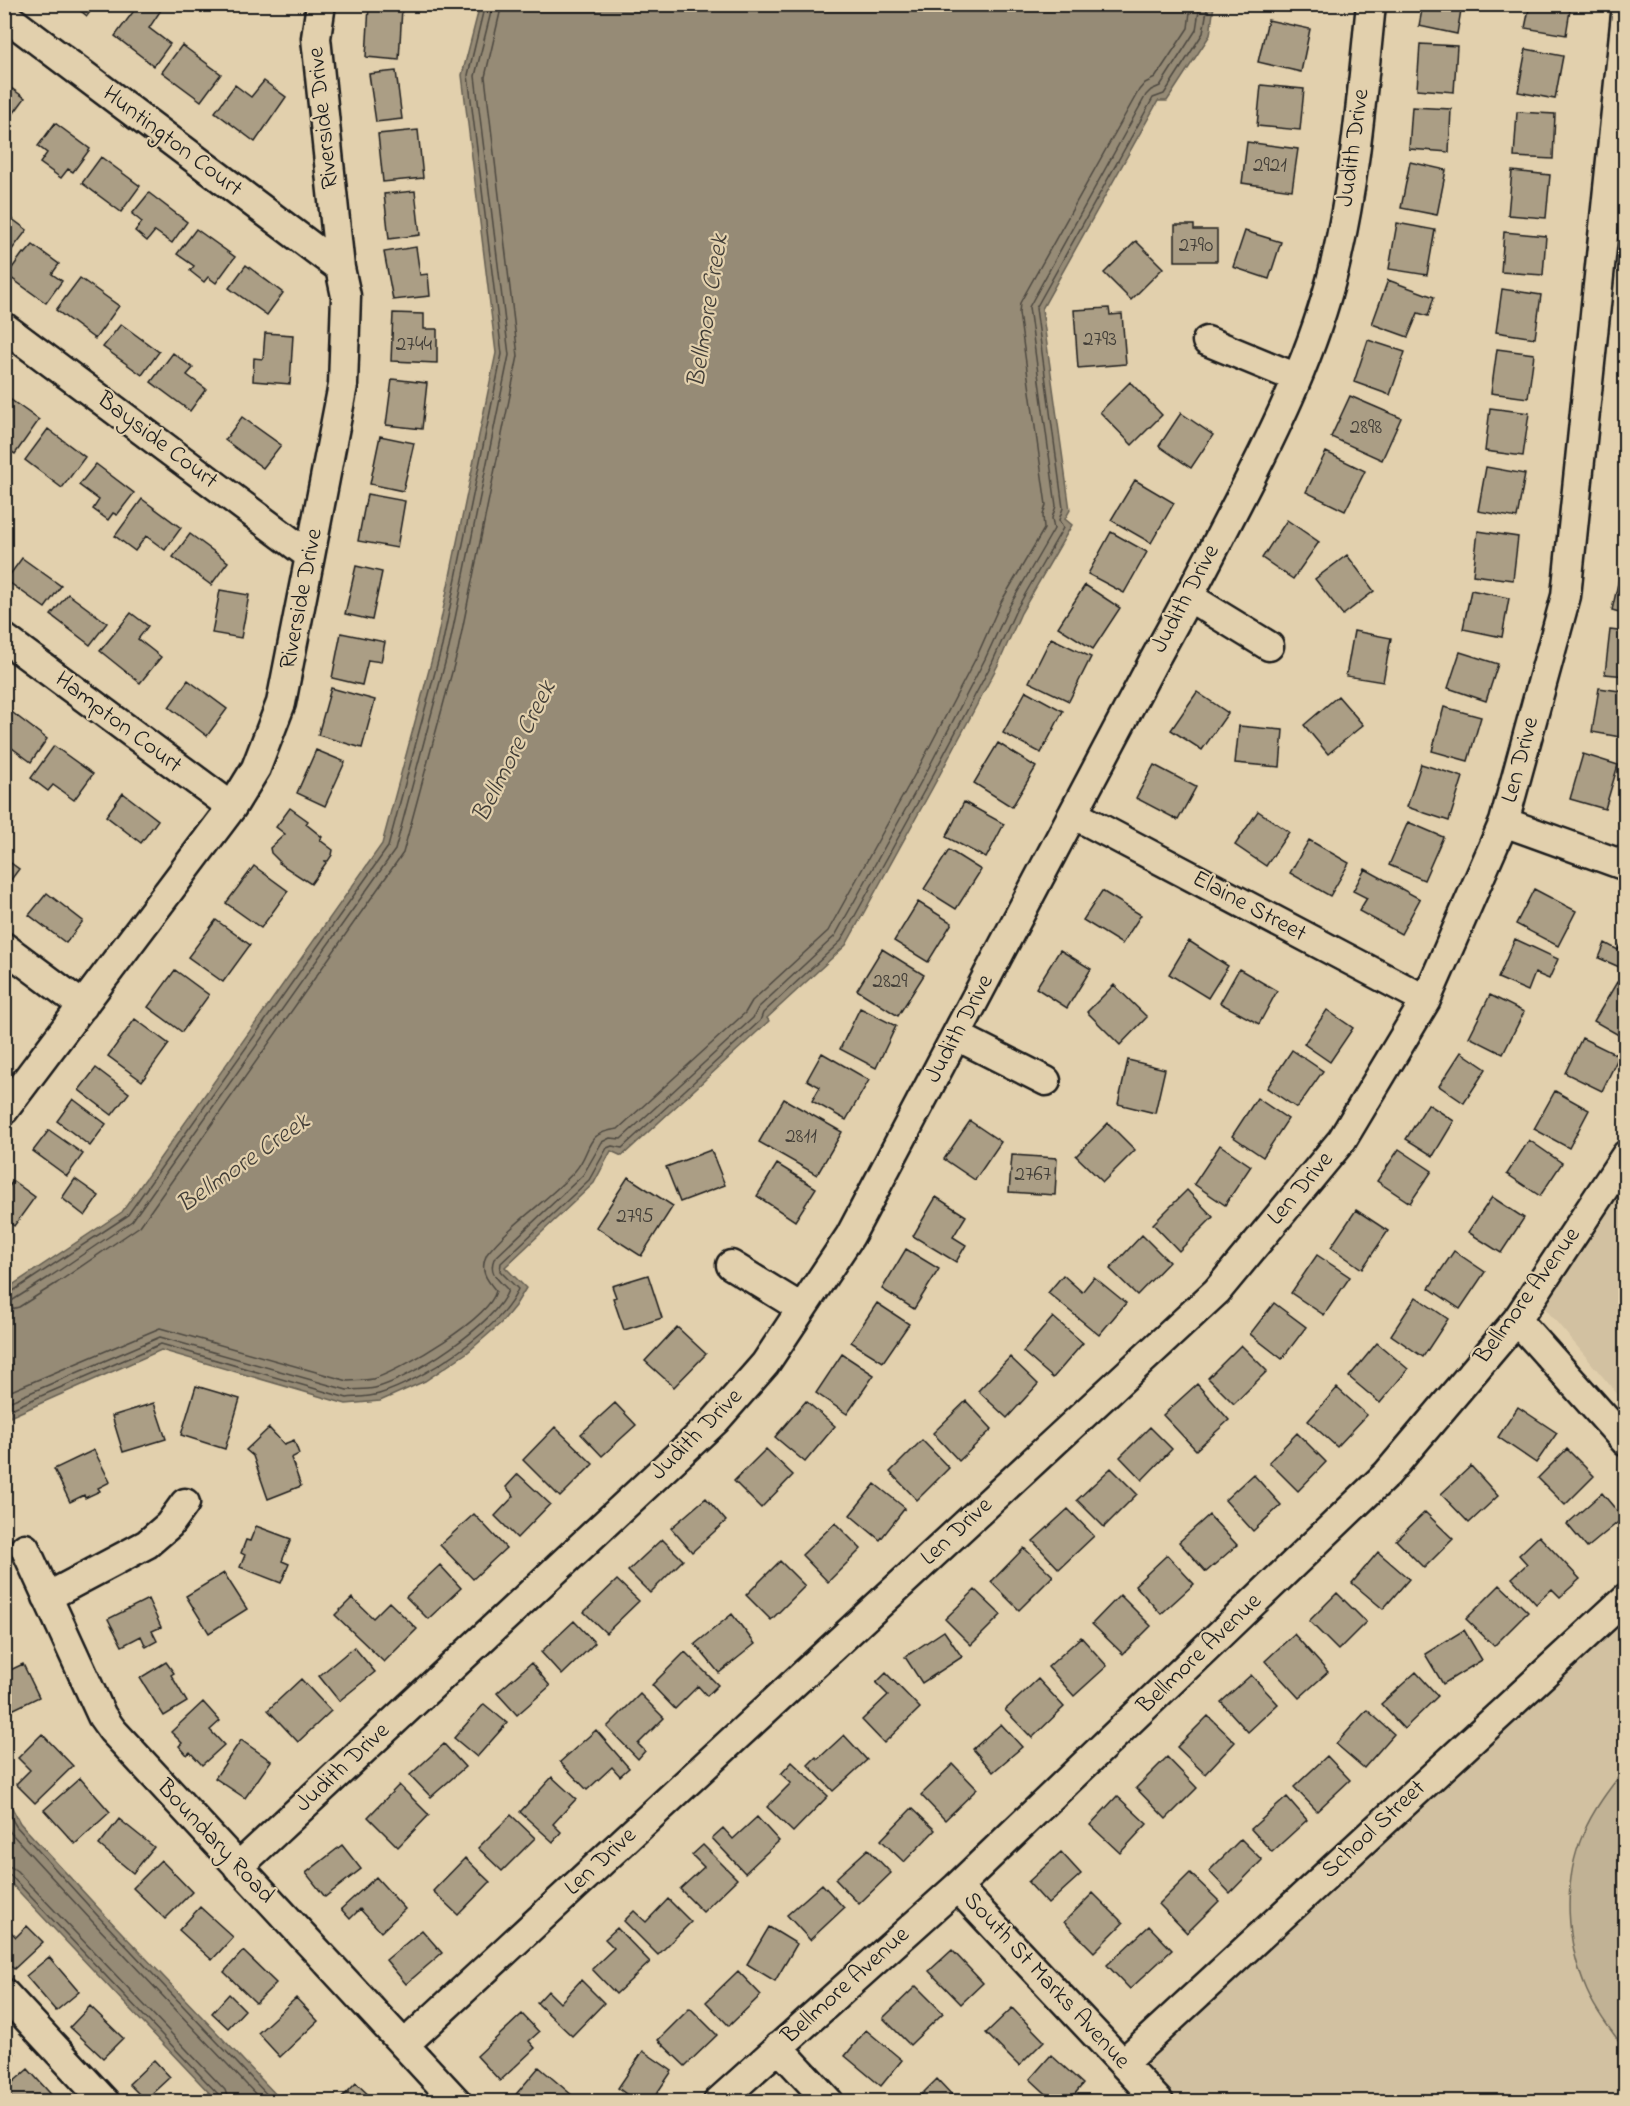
<svg xmlns="http://www.w3.org/2000/svg" width="1630" height="2106" viewBox="0 0 1630 2106" font-family="'Indie Flower',sans-serif">
<style>
.built{fill:#d2c1a1}
.green{fill:#c1b295;stroke:#6e6758;stroke-width:1.5}
.water{fill:#968b76;stroke:#655f52;stroke-width:1.5}
.lines{fill:none;stroke-linecap:round;stroke-linejoin:round}
.shore{stroke:#4d4840;stroke-width:1.5}
.building{fill:#ab9e85;stroke:#1c1c1c;stroke-width:1.5}
.minor-casing{stroke:#1c1c1c;stroke-width:33}
.minor{stroke:#e2d0ad;stroke-width:28}
.labels{text-anchor:middle;dominant-baseline:central;stroke-width:4.5;stroke-linejoin:round;paint-order:stroke}
.number-label{font-size:21px;fill:#403c36}
.street-label{font-size:24px;fill:#1c1c1c;stroke:#e2d0ad}
.water-label{font-size:26px;font-style:italic;fill:#413d37;stroke:#e2d0ad}
</style>
<rect width="100%" height="100%" fill="#e2d0ad"/>
<filter id="ink" filterUnits="userSpaceOnUse"><feTurbulence type="fractalNoise" baseFrequency=".0167" numOctaves="2"/><feDisplacementMap in="SourceGraphic" scale="12" xChannelSelector="R" yChannelSelector="G"/><feConvolveMatrix kernelMatrix="1 2 1 2 8 2 1 2 1" color-interpolation-filters="sRGB"/></filter>
<g filter="url(#ink)">
<path class="built" d="M1625,1184v219l-82,-97z
M1625,1613v488h-446l-38,-41z"/>
<path class="green" d="M1625,1769l1,273 -4,3c-13,-17 -26,-34 -35,-54 -21,-48 -25,-108 -4,-157 10,-24 26,-45 42,-65z"/>
<path class="water" d="M480,5h734l-4,30 -43,66h-9l-116,208 28,201 -5,9 7,6 -51,88 -23,52 -59,111 -93,169 -79,73 2,3 -147,135 -11,-5 -17,32 -89,84 21,21 -11,18 -14,17 -33,29 -43,29 -45,20 -34,3 -185,-54 -156,69v-129l117,-78 260,-368 54,-200 60,-291 -34,-278z
M5,1794l15,29 81,88 181,190h-65l-212,-224z"/>
<g class="lines">
<path class="shore" d="M4,1294l6,-1 117,-77 261,-369 54,-201 60,-292 -34,-279 17,-71
M4,1302l9,-2 38,-24 81,-55 263,-371 54,-202 60,-293 -34,-279 18,-72
M4,1311l15,-4 38,-24 83,-57 263,-373 55,-203 60,-294 -33,-279 17,-73
M4,1394l156,-66 188,53c9,-1 20,0 28,-3 28,-10 113,-59 120,-87 -10,-12 -17,-21 -9,-37 24,-31 61,-53 88,-83 18,-21 8,-38 43,-42l127,-116 7,-12 76,-70 92,-166 57,-109 24,-54 43,-73 -1,-14 3,-10 -27,-192 1,-10 119,-213 6,-7 10,-5 33,-50 3,-24
M4,1404l156,-67 187,53c9,-1 19,0 28,-2 34,-8 122,-65 133,-98 -9,-10 -20,-16 -14,-31l89,-84 19,-33 8,-4 11,1 132,-121 5,-10 77,-72 93,-167 57,-110 24,-52 45,-78 -2,-11 4,-12 -27,-199 117,-212 5,-5 9,-4 36,-56 4,-26
M4,1412l157,-68 186,54c10,-1 22,-1 32,-4 41,-12 123,-65 139,-105l-18,-18 1,-8 88,-83 18,-32 5,-2 10,2 138,-127 3,-8 78,-72 93,-168 58,-110 24,-53 47,-82 -4,-8 4,-12 -27,-200 117,-210 11,-4 39,-61 5,-29
M4,1806l12,20 81,89 177,187
M4,1822l6,10 81,88 172,182
M4,1866l7,1 6,4 208,219 4,12
M4,1874l7,2 208,219 2,7"/>
</g>
<path class="building" d="M72,4h24l-9,12z
M139,4h15l7,6 -12,18 21,16 -16,22 -39,-30z
M1277,4h34l-1,5z
M1423,4h39l-5,30 -38,-8z
M1530,4h41l-5,31 -41,-7z
M369,6l33,2 -3,52 -33,-3z
M1268,20l42,9 -9,43 -43,-10z
M1420,44l37,2 -3,46 -37,-3z
M182,45l39,29 -20,27 -39,-29z
M1526,49l37,7 -8,43 -37,-7z
M396,71l6,48 -26,3 -7,-48z
M264,81l22,16 -31,45 -40,-30 20,-27 16,12z
M4,83l21,15 -17,23 -4,-2z
M1261,85l43,4 -4,41 -43,-4z
M1412,107l39,2 -2,43 -40,-3z
M1517,112l38,2 -2,45 -39,-2z
M55,123l35,26 -17,23 -5,-3 -7,9 -21,-15 7,-10 -9,-7z
M418,130l5,48 -40,4 -5,-48z
M1247,142l51,7 -6,41 -50,-7z
M101,157l39,29 -19,26 -39,-29z
M1410,162l36,8 -9,45 -36,-7z
M1512,171l38,4 -4,43 -38,-3z
M415,191l5,44 -31,4 -5,-45z
M149,193l38,29 -15,21 -17,-12 -8,10 -12,-10 7,-9 -10,-8z
M4,213l23,17 -23,30z
M1397,223l38,7 -8,45 -38,-6z
M1175,225h19v5h23v31h-42z
M196,229l39,28 -19,26 -8,-6 -4,5 -14,-11 4,-5 -17,-12z
M1245,231l36,11 -12,37 -36,-12z
M1504,232l42,4 -3,39 -42,-3z
M1136,241l27,27 -32,32 -27,-27z
M33,245l26,19 -7,10 10,7 -16,22 -39,-28 16,-22 2,1z
M416,247l4,28 8,-1 2,22 -37,4 -9,-48z
M246,265l37,28 -16,22 -38,-27z
M80,278l39,28 -24,33 -39,-29z
M1388,280l46,17 -6,19 -10,-3 -10,24 -36,-13z
M1502,289l39,6 -6,43 -39,-6z
M1109,308l1,7 12,-1 4,50 -48,4 -4,-58z
M393,313l31,1v15h13v34l-46,-2z
M121,324l38,28 -17,23 -39,-28z
M265,333l28,2 -3,49 -37,-3 1,-23 9,1z
M1368,340l37,12 -15,43 -36,-13z
M1497,349l37,5 -6,44 -37,-5z
M173,353l20,15 -6,7 19,14 -16,22 -39,-29z
M392,379l35,4 -5,46 -36,-4z
M1130,382l32,33 -30,30 -32,-33z
M4,395l35,25 -24,34 -11,-7z
M1350,396l51,22 -19,42 -51,-23z
M1490,408l39,5 -6,43 -38,-5z
M1181,413l32,22 -22,33 -32,-22z
M242,417l39,28 -18,23 -38,-28z
M48,429l37,28 -23,31 -37,-28z
M380,436l34,7 -11,48 -33,-7z
M1326,452l39,19 -20,40 -39,-19z
M96,464l38,29 -17,22 -4,-2 -5,7 -15,-11 6,-9 -20,-15z
M1486,467l39,7 -8,44 -39,-7z
M1135,480l39,23 -23,40 -40,-23z
M367,494l38,7 -8,47 -39,-7z
M142,499l39,29 -16,22 -19,-14 -11,15 -20,-15z
M1625,514h1v40h-3z
M1287,520l32,22 -26,37 -31,-21z
M1478,531l40,6 -5,43 -40,-5z
M1111,532l36,20 -23,41 -36,-19z
M190,534l38,28 -17,23 -38,-28z
M1347,555l27,36 -31,24 -28,-36z
M22,558l39,28 -16,22 -39,-28z
M356,566l26,6 -10,48 -27,-6z
M1621,570l5,1v43l-14,-4z
M1085,585l35,23 -27,41 -35,-22z
M220,590l29,5 -8,43 -29,-5z
M1471,590l38,8 -7,39 -39,-8z
M68,594l39,29 -17,22 -39,-30z
M131,613l17,13 -10,13 23,18 -21,26 -40,-32z
M1610,630l16,2v44l-21,-2z
M1354,631l37,7 -8,44 -37,-6z
M341,633l44,9 -4,20 -13,-2 -6,25 -30,-7z
M1051,638l40,19 -22,44 -40,-19z
M1460,652l38,12 -12,37 -38,-13z
M188,680l39,29 -20,27 -38,-29z
M331,688l44,12 -13,48 -44,-13z
M1599,688l27,4v46l-34,-6z
M1026,691l37,20 -22,42 -38,-20z
M1197,692l31,21 -26,37 -31,-20z
M1338,696l25,29 -35,29 -24,-29z
M1444,707l37,10 -13,44 -36,-10z
M9,710l38,29 -16,23 -27,-20v-26z
M1239,726l44,4 -3,37 -45,-4z
M998,743l38,24 -24,40 -38,-24z
M54,746l39,28 -19,26 -21,-15 -5,6 -17,-13z
M316,750l29,12 -20,44 -28,-13z
M1583,754l35,11 -13,44 -35,-10z
M1421,764l42,13 -14,44 -42,-14z
M1154,765l42,22 -18,33 -42,-22z
M123,793l35,27 -17,23 -35,-27z
M964,802l40,22 -18,34 -40,-21z
M290,808l18,13 -2,3 16,13 -2,3 13,10 -1,5 -4,6h-3l1,2 -15,21 -32,-21 1,-1 -9,-9 -1,-5 15,-14 -9,-7z
M1258,811l31,21 -23,34 -31,-21z
M1408,822l35,15 -19,43 -35,-15z
M1309,840l40,23 -19,33 -40,-23z
M949,850l32,20 -25,39 -32,-20z
M4,858l15,11 -15,20z
M254,866l34,25 -27,37 -35,-25z
M1365,869l55,30 -19,35 -42,-23 8,-13 -14,-7z
M1534,889l42,22 -18,35 -42,-22z
M1102,891l39,24 -19,29 -39,-24z
M47,893l36,28 -17,22 -37,-28z
M918,902l34,21 -24,39 -34,-21z
M216,920l34,25 -27,37 -35,-25z
M1626,934v36l-27,-12 6,-15 13,7z
M1515,939l43,20 -9,20 -14,-6 -7,18 -30,-13z
M1189,941l39,25 -20,32 -39,-24z
M882,949l42,26 -26,41 -41,-26z
M1060,950l31,19 -24,39 -31,-20z
M1239,969l38,22 -18,33 -39,-21z
M175,970l34,25 -27,37 -34,-25z
M1617,982l9,5v44l-4,6 -28,-16z
M1114,985l33,32 -27,28 -33,-33z
M1490,995l34,17 -21,42 -34,-17z
M860,1008l36,18 -20,42 -36,-19z
M1327,1010l26,18 -23,34 -26,-18z
M135,1019l34,25 -27,37 -34,-25z
M1582,1038l37,18 -17,35 -37,-18z
M1292,1050l31,21 -26,37 -30,-20z
M1461,1052l25,17 -22,34 -25,-17z
M822,1053l47,27 -23,40 -34,-19 8,-14 -13,-7z
M1128,1060l37,9 -10,44 -37,-9z
M96,1068l33,25 -17,22 -33,-25z
M1555,1091l34,19 -20,38 -35,-19z
M1257,1098l31,21 -25,38 -31,-21z
M73,1099l33,25 -16,22 -33,-25z
M784,1099l58,33 -25,43 -58,-33z
M1428,1104l26,17 -21,35 -27,-17z
M970,1121l31,21 -26,38 -31,-21z
M1108,1123l27,27 -32,32 -27,-26z
M49,1130l34,24 -16,22 -34,-25z
M1529,1140l33,23 -22,33 -33,-22z
M1220,1145l31,21 -26,39 -31,-21z
M1399,1149l33,22 -22,32 -33,-22z
M711,1150l14,35 -45,17 -14,-35z
M1012,1155l45,3 -2,37 -46,-3z
M777,1164l39,24 -21,33 -38,-25z
M628,1177l45,29 -32,50 -45,-29z
M75,1179l24,17 -14,20 -23,-18z
M13,1181l22,16 -21,29 -5,-4 -5,6v-35z
M1187,1190l26,27 -34,34 -26,-27z
M936,1197l30,19 -13,21 13,8 -10,17 -43,-26z
M1492,1197l32,21 -23,35 -33,-21z
M1356,1210l32,21 -26,38 -31,-22z
M1142,1235l27,27 -32,33 -27,-26z
M906,1249l33,20 -25,40 -32,-20z
M1454,1251l31,21 -25,37 -31,-21z
M1317,1255l33,22 -26,38 -33,-22z
M648,1275l14,43 -38,12 -11,-32 3,-1 -4,-11z
M1063,1275l19,17 12,-15 32,26 -27,32 -51,-42z
M1416,1297l32,22 -25,38 -32,-22z
M877,1303l32,21 -26,38 -32,-20z
M1274,1303l32,24 -24,32 -32,-25z
M1053,1317l30,26 -30,35 -30,-26z
M677,1327l29,27 -32,33 -29,-26z
M1377,1343l31,26 -28,34 -31,-26z
M1241,1345l26,26 -33,33 -26,-26z
M842,1354l32,21 -27,39 -31,-21z
M1010,1357l28,27 -31,34 -29,-27z
M1197,1384l32,36 -33,30 -33,-35z
M196,1386l44,13 -15,50 -44,-14z
M1337,1388l30,27 -30,32 -29,-26z
M806,1401l29,25 -30,36 -30,-25z
M966,1401l26,28 -33,32 -26,-28z
M154,1403l12,36 -43,13 -11,-36z
M615,1403l21,22 -34,31 -21,-22z
M1518,1407l39,26 -21,30 -38,-26z
M555,1427l38,37 -33,33 -37,-37z
M1150,1427l22,22 -30,31 -22,-23z
M269,1428l15,16 10,-4 5,14 -8,4 10,28 -33,13 -15,-43 -7,-6z
M1297,1433l29,29 -28,29 -29,-29z
M922,1440l27,28 -32,32 -27,-28z
M766,1449l27,26 -32,33 -27,-27z
M1567,1449l27,27 -29,29 -27,-27z
M94,1450l16,32 -12,6 2,3 -15,7 -1,-3 -14,7 -16,-33z
M1471,1466l27,30 -29,27 -28,-29z
M1111,1468l26,26 -33,33 -27,-27z
M4,1474l7,13 -7,4z
M518,1474l32,30 -33,34 -22,-22 19,-20 -8,-9z
M1253,1474l28,31 -28,26 -28,-31z
M875,1484l30,24 -25,32 -30,-25z
M1602,1493l21,25 -36,30 -20,-24z
M706,1498l20,23 -34,31 -21,-24z
M1068,1509l26,27 -35,33 -26,-28z
M1425,1512l28,27 -29,29 -28,-28z
M474,1514l32,34 -33,31 -33,-34z
M1209,1515l28,30 -31,27 -27,-30z
M835,1523l26,26 -33,33 -26,-27z
M256,1526l35,13 -9,22 7,3 -8,19 -41,-16 5,-12 -4,-2 5,-13 4,1z
M1539,1536l41,43 -20,18 -8,-8 -16,15 -24,-26 15,-14 -8,-9z
M662,1539l21,21 -33,33 -22,-22z
M1024,1548l29,28 -34,34 -28,-28z
M1378,1552l31,27 -26,30 -31,-26z
M1167,1555l27,29 -33,30 -26,-29z
M780,1561l25,25 -34,34 -25,-25z
M440,1565l21,23 -33,31 -22,-22z
M224,1573l23,36 -38,24 -23,-37z
M617,1580l22,21 -33,32 -22,-21z
M1500,1585l28,27 -34,34 -28,-27z
M975,1590l26,25 -30,30 -26,-26z
M1337,1593l29,29 -28,28 -29,-29z
M1120,1595l31,31 -28,28 -31,-30z
M352,1598l21,20 16,-16 28,27 -33,33 -49,-47z
M148,1599l13,28 -9,4 5,10 -11,6 -5,-11 -19,10 -14,-27z
M732,1614l23,30 -36,29 -24,-29z
M574,1621l21,22 -33,32 -21,-23z
M1464,1630l18,30 -39,24 -18,-30z
M944,1631l18,26 -40,26 -17,-26z
M1294,1634l34,38 -29,26 -34,-37z
M1081,1637l26,29 -33,30 -26,-29z
M354,1647l21,25 -36,29 -20,-25z
M685,1652l33,33 -11,11 -9,-10 -23,23 -23,-24z
M166,1662l8,11 -3,2 16,27 -23,14 -24,-38z
M531,1663l19,23 -33,29 -20,-22z
M23,1664l16,33 -29,14 -6,-11v-27z
M1416,1672l22,24 -34,33 -23,-25z
M886,1673l34,35 -36,35 -22,-23 26,-25 -12,-12z
M1251,1675l27,29 -30,28 -27,-30z
M301,1679l30,32 -33,31 -30,-32z
M1038,1679l26,28 -32,31 -27,-28z
M640,1694l24,24 -26,26 7,7 -7,8 -31,-32z
M203,1702l17,19 -10,9 14,15 -22,20 -12,-13 -3,3 -8,-9 3,-3 -11,-11z
M484,1704l23,19 -30,34 -23,-19z
M1367,1710l27,24 -30,34 -28,-24z
M1208,1716l27,26 -30,32 -28,-27z
M1001,1724l21,23 -29,25 -20,-23z
M596,1730l33,38 -9,8 -8,-9 -25,23 -27,-28z
M42,1734l31,32 -38,37 -19,-19 14,-14 -12,-12z
M844,1735l23,25 -34,31 -25,-26 8,-8 2,2z
M241,1740l30,21 -26,37 -30,-20z
M444,1744l21,23 -34,30 -21,-22z
M1327,1756l23,24 -33,31 -23,-24z
M1167,1757l30,31 -31,31 -30,-31z
M792,1762l36,34 -35,36 -26,-25 24,-24 -10,-9z
M953,1764l24,25 -32,31 -24,-25z
M552,1777l24,22 -23,25 8,8 -8,10 -33,-30z
M80,1778l30,34 -35,32 -31,-34z
M399,1785l30,30 -31,32 -30,-30z
M1117,1796l30,28 -27,29 -30,-28z
M1287,1797l20,23 -35,32 -21,-23z
M912,1808l23,22 -31,32 -23,-22z
M511,1815l24,23 -33,33 -24,-23z
M757,1817l22,24 -34,32 -33,-35 11,-10 10,11z
M119,1819l35,28 -21,26 -34,-28z
M1241,1839l21,21 -32,33 -21,-22z
M342,1845l19,24 -36,28 -19,-24z
M703,1845l34,34 -34,33 -23,-23 24,-22 -12,-12z
M868,1849l23,24 -32,31 -24,-25z
M1061,1852l20,22 -33,30 -20,-22z
M465,1858l25,24 -32,33 -25,-24z
M161,1860l31,32 -27,27 -32,-31z
M1190,1873l29,28 -32,32 -28,-29z
M376,1877l29,32 -24,23 -21,-23 -10,10 -9,-10z
M822,1884l22,24 -34,32 -23,-25z
M1093,1893l30,30 -29,29 -30,-30z
M668,1899l23,23 -33,33 -34,-34 10,-10 12,11z
M200,1907l33,30 -21,23 -33,-30z
M4,1925l12,12 11,-11 16,16 -29,27 -10,-9z
M1149,1926l23,24 -42,39 -23,-24z
M769,1927l28,17 -22,37 -28,-17z
M617,1928l33,34 -34,32 -24,-25 22,-21 -9,-9z
M422,1930l20,23 -36,31 -20,-24z
M952,1950l31,33 -22,21 -32,-33z
M243,1951l33,32 -20,20 -32,-31z
M49,1957l30,35 -23,19 -30,-35z
M738,1971l23,24 -32,31 -23,-24z
M581,1980l23,23 -32,33 -35,-33 11,-12 12,12z
M916,1986l27,27 -33,32 -27,-27z
M229,1994l16,16 -17,18 -16,-15z
M296,1998l22,23 -38,36 -22,-24z
M90,2006l33,32 -20,20 -33,-31z
M690,2008l27,27 -32,31 -27,-26z
M1012,2008l32,33 -25,25 -33,-33z
M522,2014l17,18 -10,9 6,7 -35,33 -23,-25z
M866,2030l36,30 -21,26 -36,-30z
M4,2044l10,10 -10,8z
M643,2051l29,20 -21,31h-14l-19,-14z
M1051,2055l32,29 -15,18h-13l-25,-23z
M154,2060l16,17 -25,23 -16,-16z
M539,2067l34,29 -5,6h-53l-3,-3z
M28,2069l30,33h-51l-3,-3v-9z
M937,2079l15,16 -6,7h-32z
M356,2083l20,19h-38z"/>
<g class="lines">
<g class="minor-casing">
<path id="minor" d="M4,15l336,253
M4,327l306,229
M1207,341l90,37
M1189,597l80,49
M4,638l228,169
M1073,814l353,186
M1504,822l122,44
M4,947l79,59
M957,1036l89,45
M4,1110l228,-303 24,-39 25,-65 29,-147 33,-171 3,-89 -6,-28 -24,-230 5,-34
M731,1265l70,43
M1517,1320l109,122
M25,1548l77,168 10,14 345,372
M47,1597l100,-53 22,-19 16,-22
M238,1867l477,-446 50,-57 85,-128 302,-572c30,-54 59,-109 87,-164 38,-73 75,-150 95,-231 21,-86 28,-176 37,-265
M957,1887l202,215
M4,1993l101,109
M404,2045l813,-754 125,-151 84,-140 78,-178 62,-226 60,-582
M778,2047l51,55
M1123,2063l503,-465
M718,2102l239,-215 430,-413 130,-154 109,-165"/>
</g>
<use href="#minor" class="minor"/>
</g>
</g>
<g class="labels">
<g class="number-label">
<text x="1270" y="166">2921</text>
<text x="1196" y="246">2790</text>
<text x="1100" y="340">2793</text>
<text x="414" y="345">2744</text>
<text x="1366" y="428">2898</text>
<text x="890" y="982">2829</text>
<text x="801" y="1137">2811</text>
<text x="1033" y="1175">2767</text>
<text x="635" y="1217">2795</text>
</g>
<g class="street-label">
<text transform="translate(324 118) rotate(-96)">Riverside Drive</text>
<text transform="translate(172 142) rotate(37)">Huntington Court</text>
<text transform="translate(1354 148) rotate(-82)">Judith Drive</text>
<text transform="translate(157 441) rotate(37)">Bayside Court</text>
<text transform="translate(302 599) rotate(-79)">Riverside Drive</text>
<text transform="translate(1186 599) rotate(-62)">Judith Drive</text>
<text transform="translate(118 723) rotate(37)">Hampton Court</text>
<text transform="translate(1521 760) rotate(-75)">Len Drive</text>
<text transform="translate(1249 907) rotate(28)">Elaine Street</text>
<text transform="translate(960 1029) rotate(-62)">Judith Drive</text>
<text transform="translate(1301 1189) rotate(-50)">Len Drive</text>
<text transform="translate(1528 1296) rotate(-54)">Bellmore Avenue</text>
<text transform="translate(697 1435) rotate(-45)">Judith Drive</text>
<text transform="translate(957 1532) rotate(-43)">Len Drive</text>
<text transform="translate(1200 1654) rotate(-44)">Bellmore Avenue</text>
<text transform="translate(343 1768) rotate(-43)">Judith Drive</text>
<text transform="translate(1374 1830) rotate(-43)">School Street</text>
<text transform="translate(215 1842) rotate(47)">Boundary Road</text>
<text transform="translate(601 1862) rotate(-43)">Len Drive</text>
<text transform="translate(1046 1981) rotate(47)">South St Marks Avenue</text>
<text transform="translate(846 1986) rotate(-42)">Bellmore Avenue</text>
</g>
<g class="water-label">
<text transform="translate(709 311) rotate(-81)">Bellmore Creek</text>
<text transform="translate(515 752) rotate(-63)">Bellmore Creek</text>
<text transform="translate(244 1164) rotate(-35)">Bellmore Creek</text>
</g>
</g>
<rect width="1630" height="2106" fill="none" stroke="#e2d0ad" stroke-width="24"/>
<rect x="12" y="12" width="1606" height="2082" fill="none" stroke="#1c1c1c" stroke-width="2" filter="url(#ink)"/>
</svg>
